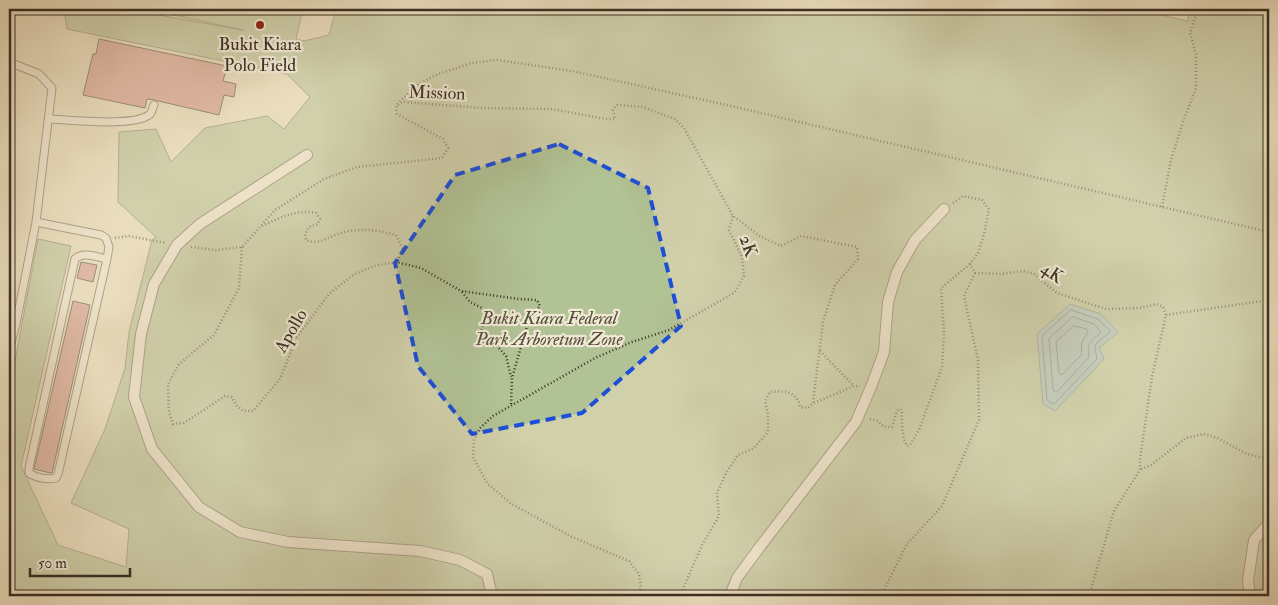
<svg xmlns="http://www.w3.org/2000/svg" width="1278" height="605" viewBox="0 0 1278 605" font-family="'IM FELL Double Pica',serif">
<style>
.green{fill:#b1c295;stroke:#76795c}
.water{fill:#9bbabb;stroke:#74837f}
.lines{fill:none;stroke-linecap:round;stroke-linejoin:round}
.shore{stroke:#6a7570;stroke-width:1}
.building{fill:#d68e86;stroke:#3a3024}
.service-casing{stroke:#665b4a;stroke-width:9}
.pedestrian-casing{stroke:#665b4a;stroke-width:12}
.path{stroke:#3a3024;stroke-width:2.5;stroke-dasharray:1 2.5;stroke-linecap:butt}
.service{stroke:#f1e9d4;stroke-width:7}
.pedestrian{stroke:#f1e9d4;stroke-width:10}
.marked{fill:none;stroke:#1d4ed8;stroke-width:4;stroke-dasharray:10 6;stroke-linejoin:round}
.poi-dot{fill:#8f2418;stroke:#f1e9d4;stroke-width:2}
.labels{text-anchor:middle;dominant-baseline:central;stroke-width:4.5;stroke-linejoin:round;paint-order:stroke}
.poi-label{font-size:18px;fill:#3a3024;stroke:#f1e9d4}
.street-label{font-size:18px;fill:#3a3024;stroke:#f1e9d4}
.park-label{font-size:18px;font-style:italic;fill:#524d3b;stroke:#f1e9d4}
</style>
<rect width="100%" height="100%" fill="#eaddbd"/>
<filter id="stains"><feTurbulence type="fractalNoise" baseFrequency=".004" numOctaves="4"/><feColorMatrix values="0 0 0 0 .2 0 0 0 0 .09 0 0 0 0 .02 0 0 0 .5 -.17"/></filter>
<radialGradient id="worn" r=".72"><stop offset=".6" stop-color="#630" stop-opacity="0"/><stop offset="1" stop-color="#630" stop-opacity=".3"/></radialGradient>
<path class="green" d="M64,9h60l119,21 -98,-21h158l-7,30 8,2 25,-6 7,-26h801l50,12 4,-12h78v587h-1260v-213l3,-6 26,-138 33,7 -50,220 37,79 68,22 3,-38 -58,-26 34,-74 20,-61 4,-36 23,-92 4,-3 -38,-35 1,-70 37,-3 15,33 34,-34 62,-12 17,13 26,-32 -23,-23 -220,-45z"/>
<path class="water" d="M1070,304l31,10 17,18 -19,16 5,11 -49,52 -12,-7 -6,-70z"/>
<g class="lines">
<path class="shore" d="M1071,310l27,9 11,11 1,2c-4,4 -14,9 -15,15 -1,3 2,8 2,12l-42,44 -2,1 -6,-4 -5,-64z
M1073,317l21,7 7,8c-12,12 -13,8 -12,25l-32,35h-2l-2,-2 -4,-51z
M1074,326l13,3 1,3 -6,10 -1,13 -18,19 -2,1 -2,-2 -3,-31z"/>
</g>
<path class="building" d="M99,39l128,27 -4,15 13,3 -2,13 -10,-2 -5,20 -65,-15 -7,-1 -2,9 -62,-13 10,-41h3z
M81,262l16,3 -4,17 -16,-4z
M73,301l17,4 -38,168h-2l-16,-4z"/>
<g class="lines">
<g class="service-casing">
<path id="service" d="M9,62l30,12 13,14 -16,134 -20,102 -7,26
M49,119c21,1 83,8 100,-4 3,-2 3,-6 5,-10
M36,222l65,13 5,3 3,9 -2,12 -49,215 -2,4c-8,2 -20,0 -27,-5v-5l46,-209c8,-8 22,-2 32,0"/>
</g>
<g class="pedestrian-casing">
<path id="pedestrian" d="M307,155l-107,69 -23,21 -23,39 -13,50 -7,63 18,52 47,58 41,25 48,10 132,9 40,9 27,14 5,22
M730,596l7,-18 22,-30 97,-126 15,-35 13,-35 4,-50 9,-30 18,-32 29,-31
M1250,596l-2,-15 6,-41 15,-17"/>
</g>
<path class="path" d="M397,104l22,-20 19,-10 34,-11 25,-3 75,11 155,34 542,127
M953,203l10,-7 19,4 7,9 -5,25 -6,19 -8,11 5,9
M1162,207l9,-47 12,-38 13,-34v-34l-6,-21 8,-24
M262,226c17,-8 35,-17 54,-13l4,6 -2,5 -9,3 -4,7 1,6c14,6 24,-5 38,-8 18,-4 35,-2 52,3l7,14 -7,13
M115,238l14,-2 37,7
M191,247l25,3 26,-3 33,-37 49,-31 33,-12 85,-9 6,-10 -5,-9 -46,-25 -1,-8 8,-4 79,6 69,1 54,10h9l-2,-9 4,-5 26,2 32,12 9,9 49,88 28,21 20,9 20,-10 56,11 1,12 -23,26 -12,36 -10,82 -5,5 -8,-1c-1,-3 -1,-6 -3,-8 -6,-9 -18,-8 -27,-7l-5,9 3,13v18l-14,16 -16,7 -12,18 -9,20 2,23 -17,29 -22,51
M242,247l-3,41 -25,47 -35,29 -11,20 1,28 4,12 11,-1 41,-27 7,1 4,8 7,6h10l27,-32 17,-42 32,-43 24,-19 21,-9 22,-4 25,6 40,23 58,8 18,1 3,6 -7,8 -6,12 -15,52 -1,28
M975,273l26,1 22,-3 11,3 23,19 49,16 34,-1 17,-4 6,3 3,8 -14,62 -12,82v11l-26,41 -25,85
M462,292l8,10 12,6 4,7 -6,19 5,10 12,2 9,10 5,21
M1166,315l103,-15
M820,351l34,35
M814,403l40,-17h6
M870,419l8,2 6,6h8l5,-16 3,-2 2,2c0,12 -1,24 5,35l3,-1 9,-15 23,-63 2,-34 -3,-45 29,-24
M1141,469l10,-4 35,-27 18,-4 13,4 30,16 22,5
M637,596l4,-8 -2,-14 -10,-13 -59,-25 -60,-33 -23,-20 -14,-26 1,-17 6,-12 13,-12 102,-58 37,-16 37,-12 65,-37 10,-17 -2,-19 -13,-27 4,-14
M881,596l26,-52 35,-38 37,-86 -1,-60 -14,-64 11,-23"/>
<use href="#service" class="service"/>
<use href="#pedestrian" class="pedestrian"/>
</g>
<path d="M0 0H1278V605H0ZM559,144l89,44 33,138 -99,87 -110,21 -54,-68 -23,-103 60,-88z" fill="#eaddbd" fill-opacity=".55" fill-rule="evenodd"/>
<path class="marked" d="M559,144l89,44 33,138 -99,87 -110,21 -54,-68 -23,-103 60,-88z"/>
<circle class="poi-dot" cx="260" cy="25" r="5"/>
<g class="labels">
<g class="poi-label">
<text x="260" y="44">Bukit Kiara<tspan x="260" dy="21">Polo Field</tspan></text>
</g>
<g class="street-label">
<text transform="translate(437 93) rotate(2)">Mission</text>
<text transform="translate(748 246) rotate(71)">2K</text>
<text transform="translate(1052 273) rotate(34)">4K</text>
<text transform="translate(291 331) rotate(-60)">Apollo</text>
</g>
<g class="park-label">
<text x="549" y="318">Bukit Kiara Federal<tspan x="549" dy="21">Park Arboretum Zone</tspan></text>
</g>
</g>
<rect width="1278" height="605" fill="none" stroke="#eaddbd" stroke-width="30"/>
<rect x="10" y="10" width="1258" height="585" fill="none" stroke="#3a3024" stroke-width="2.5"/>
<rect x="15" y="15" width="1248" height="575" fill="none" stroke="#3a3024"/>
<path d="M30 568v8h100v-8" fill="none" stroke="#3a3024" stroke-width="2.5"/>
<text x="38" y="568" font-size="15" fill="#3a3024" stroke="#f1e9d4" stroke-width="4" paint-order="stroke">50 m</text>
<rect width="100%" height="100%" filter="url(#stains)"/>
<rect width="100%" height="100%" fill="url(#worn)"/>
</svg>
